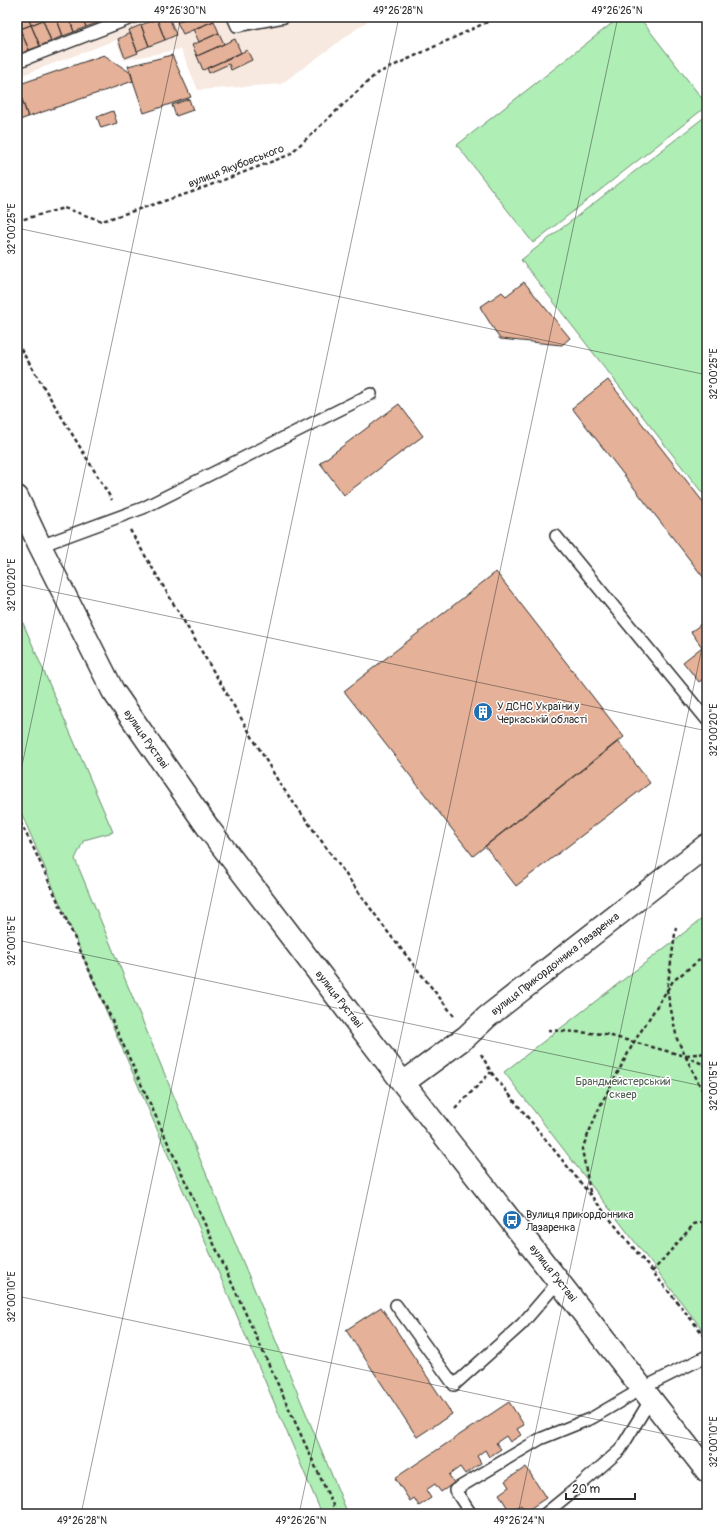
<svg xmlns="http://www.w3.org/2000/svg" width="724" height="1531" viewBox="0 0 724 1531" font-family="Pangolin,sans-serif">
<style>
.built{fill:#f7e8e0}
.green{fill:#afeeb5;stroke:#6d8c70}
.building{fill:#e5b198;stroke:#2b2b2b}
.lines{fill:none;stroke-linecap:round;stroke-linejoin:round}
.service-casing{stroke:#2b2b2b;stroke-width:14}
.tertiary-casing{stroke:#2b2b2b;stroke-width:25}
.secondary-casing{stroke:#2b2b2b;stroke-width:25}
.path{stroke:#2b2b2b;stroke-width:2.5;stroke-dasharray:4 3;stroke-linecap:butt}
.service{stroke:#fff;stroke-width:11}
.tertiary{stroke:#fff;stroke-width:22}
.secondary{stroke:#fff;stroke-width:22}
.ticks{fill:none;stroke:#2b2b2b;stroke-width:1;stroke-opacity:0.45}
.labels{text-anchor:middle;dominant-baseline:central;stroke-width:3;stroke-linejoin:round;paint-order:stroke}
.street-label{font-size:11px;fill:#2b2b2b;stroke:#fff}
.poi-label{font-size:11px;fill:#2b2b2b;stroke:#fff;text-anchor:start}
.park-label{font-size:11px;fill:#4c5c4e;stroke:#fff}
.neatline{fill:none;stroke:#2b2b2b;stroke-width:1.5}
.ticks-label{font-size:10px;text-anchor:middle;fill:#2b2b2b}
</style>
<rect width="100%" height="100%" fill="#fff"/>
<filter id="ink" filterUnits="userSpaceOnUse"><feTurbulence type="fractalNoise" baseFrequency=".025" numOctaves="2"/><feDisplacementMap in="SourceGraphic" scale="8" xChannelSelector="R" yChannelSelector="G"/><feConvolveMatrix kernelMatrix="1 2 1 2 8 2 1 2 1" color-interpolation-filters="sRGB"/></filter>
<g filter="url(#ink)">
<path class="built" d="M17,17h356l-92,67 -83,6 -17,-41 -57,11 -8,-20 -99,37z"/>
<path class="green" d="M620,17h19l68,88v1l-174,137 -76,-98z
M707,115v384l-186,-239z
M17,609l96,223 -29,8 -9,19 273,655h-26l-305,-711z
M707,915v416l-2,2 -201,-261z"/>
<path class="building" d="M17,17h11l3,8 -11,4z
M28,17h14l1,3 -12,5z
M51,17h5l7,19 -12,5 -8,-21z
M56,17h13l5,15 -11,4z
M69,17h13l4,10 -12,5z
M82,17h13l2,6 -11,4z
M95,17h13l1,1 -12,5z
M160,17h9l7,18 -11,5 -8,-21z
M190,17h22l2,4 -31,13 -6,-12z
M157,19l8,21 -16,6 -8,-21z
M43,20l8,21 -11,5 -9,-21z
M17,21l3,8 -3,2z
M214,21l5,12 -20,9 -6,-13z
M31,25l9,21 -11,4 -9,-21z
M141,25l8,21 -12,5 -8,-21z
M20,29l9,21 -11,5 -1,-24z
M130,33l8,20 -13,5 -7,-19z
M219,33l5,11 -27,12 -5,-11z
M235,39l6,14 -38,17 -6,-14z
M247,50l5,10 -21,10 -2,-6 -20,9 -2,-5z
M104,55l27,18 2,8 -105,36 -11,-32z
M172,55l19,42 -47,16 -16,-47z
M17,85l11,32 -11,4z
M189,99l4,11 -17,6 -4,-11z
M113,111l4,12 -16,5 -4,-11z
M524,282l46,56 -8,7 -62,-6 -20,-32 22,-15 4,4z
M608,380l99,127v75l-135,-174z
M399,404l24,32 -79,59 -24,-32z
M496,572l128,165 -151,119 -129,-165z
M707,619v57l-8,6 -16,-20 19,-15 -11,-15z
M618,741l32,42 -134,103 -31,-40z
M381,1307l71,107 -35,23 -71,-107z
M509,1402l15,23 -7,4 4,6 -11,7 -4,-6 -10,7 5,6 -12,8 -4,-7 -8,6 4,7 -16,11 -5,-7 -11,8 5,8 -13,9 -6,-8 -9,6 5,8 -12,8 -5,-8 -4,3 -15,-23z
M526,1467l20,31 -21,14 -4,-7 -11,7 -11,-18 10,-7 -4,-6z"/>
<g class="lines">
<g class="service-casing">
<path id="service" d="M233,17l4,9 47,-9
M17,62l117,-45
M556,536l151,184
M40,546l103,-38 228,-114
M396,1305l58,80 68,-61 37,-43
M471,1514l-16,-24 85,-51 52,-21 51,-30 64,-32
M545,1514l33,-27 42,-37 31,-51"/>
</g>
<g class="tertiary-casing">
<path id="tertiary" d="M403,1083l64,-47 20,-19 220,-172"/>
</g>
<g class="secondary-casing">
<path id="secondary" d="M17,497l23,49 73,145 96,138 194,254 304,388"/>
</g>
<path class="path" d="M17,221l47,-13 38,13 90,-29 97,-37 87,-81 122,-57
M17,343l95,157
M130,530l150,254 107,147 67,85
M17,816l17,33 303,665
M676,927l-9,63 10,49 30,61
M548,1030l56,4 81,22 22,10
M481,1054l10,18 216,267
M686,1055l21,-2
M455,1109l36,-37
M590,1192l-8,-43 18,-43 34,-64 39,-61 34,-27
M652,1272l42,-48 13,-3"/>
<use href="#service" class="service"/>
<use href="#tertiary" class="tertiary"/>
<use href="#secondary" class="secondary"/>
</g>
</g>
<path class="ticks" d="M697,17l10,2M17,228l690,147M17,584l690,147M17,789l164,-772M17,940l690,147M17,1296l690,147M81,1514l318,-1497M299,1514l319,-1497M518,1514l189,-890"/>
<defs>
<g id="building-disc" transform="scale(1)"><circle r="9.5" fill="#1f6fb2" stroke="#fff"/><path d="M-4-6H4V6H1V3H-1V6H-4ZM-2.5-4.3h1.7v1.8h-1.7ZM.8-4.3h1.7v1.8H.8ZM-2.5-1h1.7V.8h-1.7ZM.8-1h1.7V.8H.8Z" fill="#fff"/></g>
<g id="bus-disc" transform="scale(1)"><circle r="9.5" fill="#1f6fb2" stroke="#fff"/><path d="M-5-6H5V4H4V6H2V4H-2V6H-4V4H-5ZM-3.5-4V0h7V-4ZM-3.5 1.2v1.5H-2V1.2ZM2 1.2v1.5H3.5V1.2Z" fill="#fff"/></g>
</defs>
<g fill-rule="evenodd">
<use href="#building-disc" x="483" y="712"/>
<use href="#bus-disc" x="512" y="1220"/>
</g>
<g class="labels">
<g class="street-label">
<text transform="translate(236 166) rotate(-21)">вулиця Якубовського</text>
<text transform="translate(146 739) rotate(55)">вулиця Руставі</text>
<text transform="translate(555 964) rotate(-38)">вулиця Прикордонника Лазаренка</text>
<text transform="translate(339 999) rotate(52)">вулиця Руставі</text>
<text transform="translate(553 1273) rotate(52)">вулиця Руставі</text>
</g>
<g class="poi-label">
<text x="497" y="706">У ДСНС України у<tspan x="497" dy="13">Черкаській області</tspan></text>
<text x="526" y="1214">Вулиця прикордонника<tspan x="526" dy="13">Лазаренка</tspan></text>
</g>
<g class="park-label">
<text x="623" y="1081">Брандмейстерський<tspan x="623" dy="13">сквер</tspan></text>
</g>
</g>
<rect width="724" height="1531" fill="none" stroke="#fff" stroke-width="44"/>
<path d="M566 1493v6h69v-6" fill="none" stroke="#2b2b2b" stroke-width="2"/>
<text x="572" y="1493" font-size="12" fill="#2b2b2b" stroke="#ffffff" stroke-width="3" paint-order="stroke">20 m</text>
<rect x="22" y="22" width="680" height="1487" class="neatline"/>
<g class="ticks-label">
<text x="180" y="14">49°26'30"N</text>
<text x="398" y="14">49°26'28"N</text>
<text x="617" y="14">49°26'26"N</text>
<text transform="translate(11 229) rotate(-90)" y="4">32°00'25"E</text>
<text transform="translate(713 374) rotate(-90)" y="4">32°00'25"E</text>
<text transform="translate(11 585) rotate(-90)" y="4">32°00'20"E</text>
<text transform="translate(713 730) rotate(-90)" y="4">32°00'20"E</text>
<text transform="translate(11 941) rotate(-90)" y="4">32°00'15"E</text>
<text transform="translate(713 1086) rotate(-90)" y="4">32°00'15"E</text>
<text transform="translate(11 1297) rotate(-90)" y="4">32°00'10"E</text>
<text transform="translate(713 1442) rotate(-90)" y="4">32°00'10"E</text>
<text x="82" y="1524">49°26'28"N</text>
<text x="301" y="1524">49°26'26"N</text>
<text x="519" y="1524">49°26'24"N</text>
</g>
</svg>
